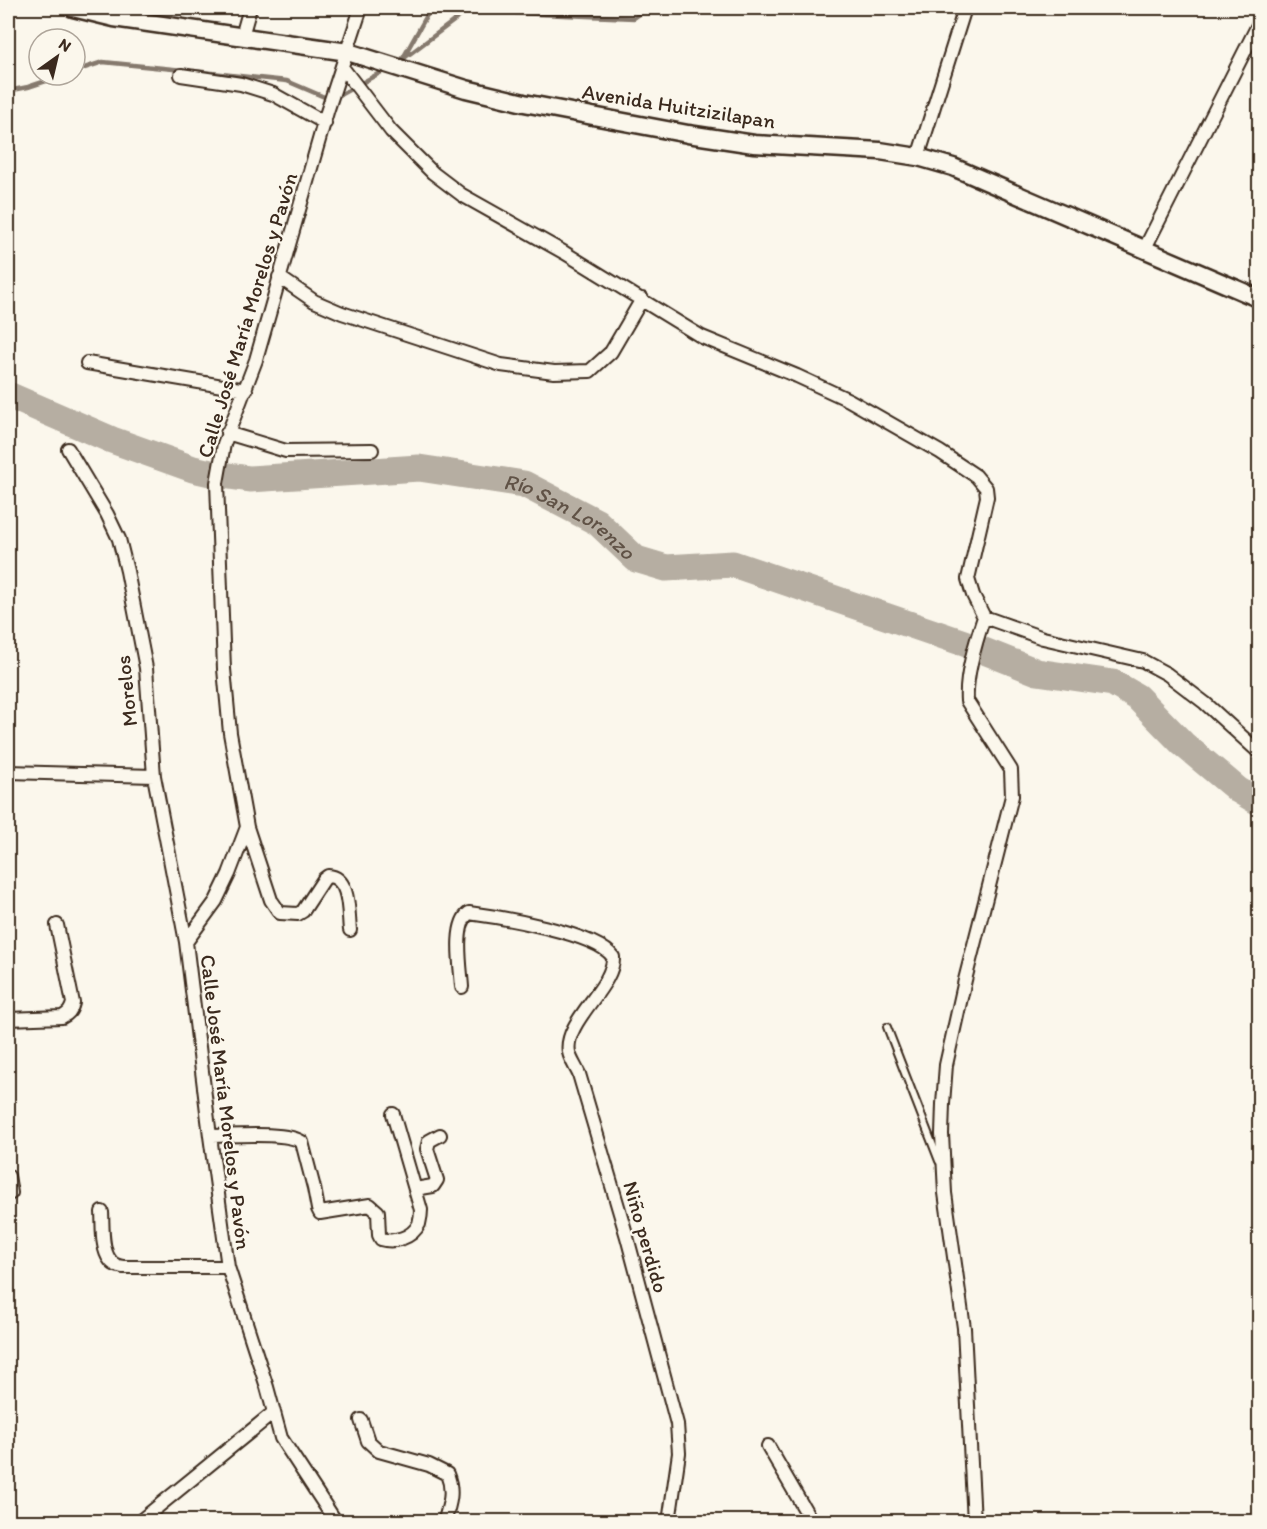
<svg xmlns="http://www.w3.org/2000/svg" width="1267" height="1529" viewBox="0 0 1267 1529" font-family="Itim,sans-serif">
<style>
.lines{fill:none;stroke-linecap:round;stroke-linejoin:round}
.stream{stroke:#85796d;stroke-width:4.5}
.river{stroke:#b6aea2;stroke-width:27}
.lane-casing{stroke:#3b2a1e;stroke-width:10}
.street-casing{stroke:#3b2a1e;stroke-width:16}
.secondary-casing{stroke:#3b2a1e;stroke-width:21}
.lane{stroke:#fbf7ec;stroke-width:6}
.street{stroke:#fbf7ec;stroke-width:12}
.secondary{stroke:#fbf7ec;stroke-width:16}
.labels{text-anchor:middle;dominant-baseline:central;stroke-width:4.5;stroke-linejoin:round;paint-order:stroke}
.street-label{font-size:21px;fill:#3b2a1e;stroke:#fbf7ec}
.water-label{font-size:22px;font-style:italic;fill:#605246;stroke:#fbf7ec}
</style>
<rect width="100%" height="100%" fill="#fbf7ec"/>
<filter id="ink" filterUnits="userSpaceOnUse"><feTurbulence type="fractalNoise" baseFrequency=".0167" numOctaves="2"/><feDisplacementMap in="SourceGraphic" scale="12" xChannelSelector="R" yChannelSelector="G"/><feConvolveMatrix kernelMatrix="1 2 1 2 8 2 1 2 1" color-interpolation-filters="sRGB"/></filter>
<g filter="url(#ink)">
<g class="lines">
<path class="stream" d="M504,8l12,5 118,5 14,-10
M403,58l28,-50
M399,62l72,-54
M75,71l28,-9 80,8
M194,71l93,10 42,18
M8,91l20,-4 36,-12
M336,97l51,-28"/>
<path class="river" id="s1" d="M8,395l104,45 81,29 22,5 35,5 169,-11 105,16 73,38 39,37 30,9 67,-4 231,79 73,29 76,11 24,14 46,47 55,46 22,13"/>
<g class="lane-casing">
<path id="lane" d="M887,1027l52,134"/>
</g>
<g class="street-casing">
<path id="street" d="M242,36l8,-28
M342,67l49,64 42,42 29,22 103,58 137,84 95,39 52,24 91,52 36,24 10,12 1,9 -19,82 5,16 11,22
M181,75l60,9 32,10 52,29
M918,157l47,-149
M1145,248l115,-227
M279,277l35,24 28,12 159,52 53,7 36,-1 21,-19 31,-53
M87,363l159,27
M227,433l59,18 86,-1
M68,449l39,65 12,25 8,32 19,97 8,108 32,166
M8,772l146,4
M247,827l24,73 9,13 18,1 5,-3 21,-32 4,-3c23,1 20,38 22,54
M462,987c-1,-18 -9,-62 7,-74 30,4 128,20 144,44 2,29 -50,65 -44,95 1,7 7,15 10,22l48,163 50,187 2,29 -10,69
M8,1019l54,-2c6,-3 9,-6 11,-14l-16,-78
M210,1136c20,0 77,-5 92,6l12,46 4,21 2,4 50,-8 8,7 1,23 2,4c13,4 31,-1 38,-15 1,-4 2,-10 2,-14l-28,-96
M8,1176l3,17
M415,1189l18,-3 4,-6 -10,-31 2,-8 11,-6
M102,1212c1,13 -1,37 8,48 3,5 8,6 13,7h105
M361,1420l7,21 11,10 50,14 18,9c7,17 3,30 -3,48
M768,1446l44,76
M139,1522l134,-109
M336,1522l-55,-84 -14,-51 -39,-120 -18,-131 -24,-194 30,-41 13,-27 18,-47 -17,-94 -6,-64 -7,-186 7,-39 32,-84 71,-248 34,-104
M974,1522l-10,-194 -19,-135 -3,-59 1,-30 3,-39 19,-85 47,-184 -1,-26 -44,-69c-2,-25 9,-60 17,-84l59,21 100,23 24,13 38,29 55,50"/>
</g>
<g class="secondary-casing">
<path id="secondary" d="M73,8l41,10 234,34 118,37 58,14 164,31 66,10 126,7 38,6 35,10 307,132"/>
</g>
<use href="#lane" class="lane"/>
<use href="#street" class="street"/>
<use href="#secondary" class="secondary"/>
</g>
</g>
<g class="labels">
<g class="street-label">
<text transform="translate(679 106) rotate(9)">Avenida Huitzizilapan</text>
<text transform="translate(247 315) rotate(-73)">Calle José María Morelos y Pavón</text>
<text transform="translate(126 691) rotate(-96)">Morelos</text>
<text transform="translate(226 1102) rotate(83)">Calle José María Morelos y Pavón</text>
<text transform="translate(646 1237) rotate(74)">Niño perdido</text>
</g>
<g class="water-label">
<text stroke="none"><textPath href="#s1" startOffset="588">Río San Lorenzo</textPath></text>
</g>
</g>
<rect width="1267" height="1529" fill="none" stroke="#fbf7ec" stroke-width="30"/>
<rect x="15" y="15" width="1237" height="1499" fill="none" stroke="#3b2a1e" stroke-width="2" filter="url(#ink)"/>
<g transform="translate(57 57) rotate(34)"><circle r="28" fill="#fbf7ec" stroke="#aea59a" stroke-width="1.5"/>
<path d="M0-4.5L10 22L0 15L-10 22Z" fill="#3b2a1e"/>
<text y="-9" font-size="16" font-weight="bold" text-anchor="middle" fill="#3b2a1e">N</text>
</g>
</svg>
